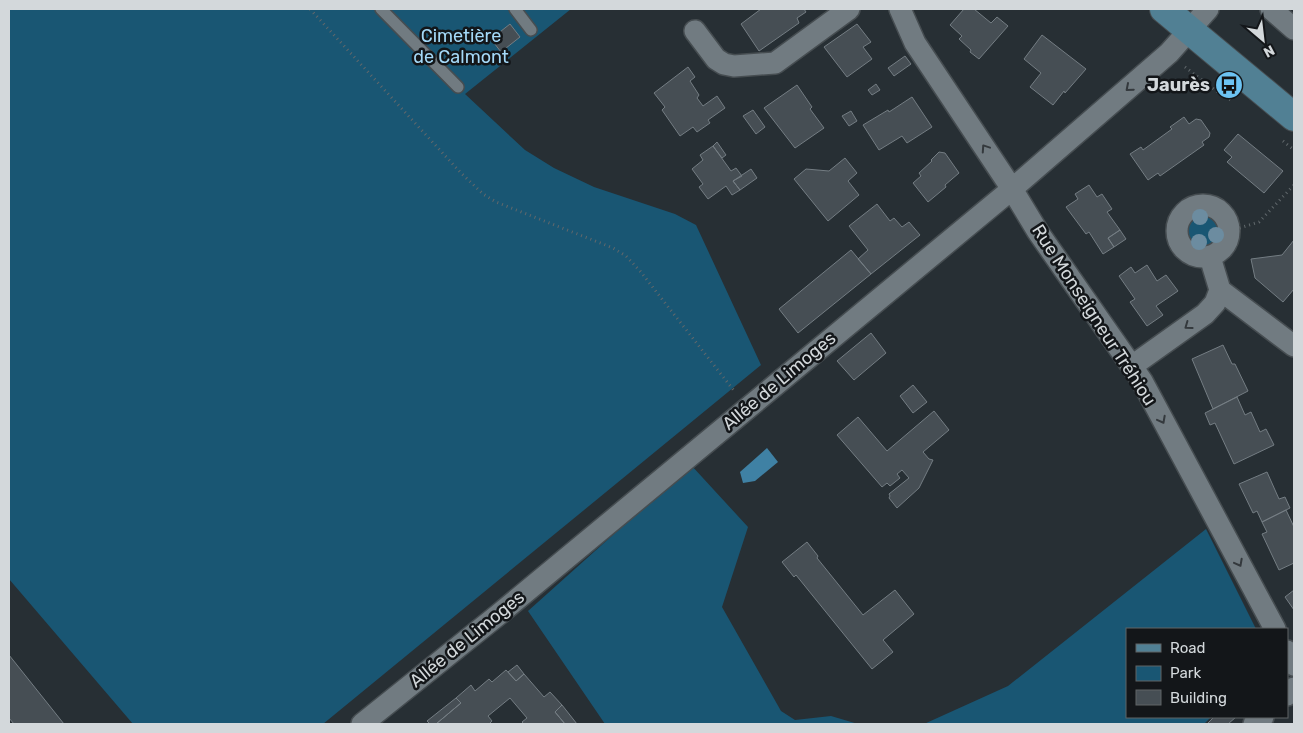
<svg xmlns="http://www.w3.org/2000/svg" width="1303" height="733" viewBox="0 0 1303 733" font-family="Rubik,sans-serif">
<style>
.green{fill:#195673}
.water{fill:#3f81a4}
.building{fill:#464e54;stroke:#747d83}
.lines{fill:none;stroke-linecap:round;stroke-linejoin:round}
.service-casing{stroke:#464d51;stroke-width:14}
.minor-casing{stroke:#464d51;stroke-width:24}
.secondary-casing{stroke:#464d51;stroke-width:30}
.path{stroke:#61686c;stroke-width:3;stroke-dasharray:1 4;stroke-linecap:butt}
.service{stroke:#717b81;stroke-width:11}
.minor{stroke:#717b81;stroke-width:21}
.secondary{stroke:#518094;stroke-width:28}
.tree{fill:#6c8ca0}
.oneway{stroke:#34393d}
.labels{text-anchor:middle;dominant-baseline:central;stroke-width:5;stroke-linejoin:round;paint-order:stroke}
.park-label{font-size:18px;fill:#a4d9f8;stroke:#131619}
.poi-label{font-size:18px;font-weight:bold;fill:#d3d8db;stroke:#131619;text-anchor:end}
.street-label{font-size:18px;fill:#d3d8db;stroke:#131619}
</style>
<rect width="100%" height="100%" fill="#272f34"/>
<path class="green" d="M9,9h562l-106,85 60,56 29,18 40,19 81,27 21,11 65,140 -438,359h-190l-124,-145z
M1184 231a18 18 0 1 1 36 0a18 18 0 1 1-36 0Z
M691,465l57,62 -26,80 59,104 14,9 36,-4 27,8h-253l-77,-113z
M1206,529l50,100h-129v88h84l-7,7h-280l84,-38z"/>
<path class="water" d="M767,448l11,14 -23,19 -12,2 -3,-11z"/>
<path class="building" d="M761,9h43l2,3 -9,6 2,5 -40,28 -18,-27z
M964,9h10l17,14 6,-6 11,9 -29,33 -9,-7 1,-2 -12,-11 3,-3 -12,-11z
M510,24l10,13 -19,15 -10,-13z
M857,24l14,18 -8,5 9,12 -25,18 -23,-30z
M1042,35l44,34 -21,24 -1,-2 -11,14 -23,-18 11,-14 -17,-14z
M905,56l6,8 -17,12 -6,-8z
M688,67l7,10 -5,4 9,14 -2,3 6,8 14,-10 8,12 -17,12 2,3 -13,9 -4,-5 -13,9 -18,-26 3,-3 -11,-14z
M876,84l4,6 -8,5 -4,-5z
M797,85l15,22 -2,2 14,19 -29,20 -31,-40z
M912,97l20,30 -25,16 -5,-7 -23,14 -16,-25 25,-15 1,2z
M753,110l12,17 -9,7 -13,-18z
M851,111l6,10 -8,5 -7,-10z
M1184,117l5,7 7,-5 5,1 9,13 -1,4 -7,5 2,3 -44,31 -2,-3 -10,7 -18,-26 11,-7 2,3 29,-21 -2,-2z
M1238,134l45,37 -19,22 -37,-31 5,-5 -8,-7z
M717,142l9,13 -4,3 -9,-12z
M713,146l18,25 5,-3 6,8 -9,5 7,9 -8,5 -6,-9 -18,13 -9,-12 4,-3 -11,-15 11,-9 -3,-5z
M939,152l6,1 14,20 -14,12 1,2 -18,15 -15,-19 8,-7 -2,-3 13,-12 -1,-1z
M845,158l12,15 -9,8 11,14 -31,26 -34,-42 12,-10 23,2z
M751,169l6,9 -17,12 -7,-9z
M1089,185l8,12 5,-3 10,15 -5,3 13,18 -12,8 6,9 -11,7 -14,-22 -3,2 -20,-27 12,-8 -3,-5z
M877,204l13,17 4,-3 8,9 7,-5 11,13 -49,39 -13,-15 10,-9 -19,-24z
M1120,230l6,9 -12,8 -6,-9z
M1294,240v49l-11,13 -28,-24 -4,-19 31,-4z
M851,250l20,24 -73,59 -19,-24z
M1147,265l10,16 9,-6 12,16 -22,15 7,9 -16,11 -17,-24 5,-3 -16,-23 12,-9 4,6z
M871,333l15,20 -32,27 -17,-19z
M1223,345l9,19h3l13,27 -35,18 -21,-50z
M913,385l14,17 -14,11 -13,-17z
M1237,397l8,18 6,-3 9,20 6,-3 8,16 -40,19 -19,-41 -5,2 -5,-12z
M934,411l15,19 -26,22 6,7 4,1 -14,28 -22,20 -8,-10 1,-2 -1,-2 20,-16 -7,-8 -5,4 3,4 -10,8 -3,-3 -5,4 -45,-52 21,-18 29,34z
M1267,472l12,27 6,-2 5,11 -28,14 -5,-11 -4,2 -14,-29z
M1286,510l8,17v36l-15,7 -17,-36 5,-2 -5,-10z
M807,542l11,14 -1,2 46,57 32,-25 19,24 -31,26 10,12 -21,17 -76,-94 -2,2 -12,-15z
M1294,590v20l-9,-13z
M9,655l55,69h-50l-5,-6z
M517,665l7,9 -8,7 -8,-9z
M506,670l10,11 8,-7 20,23 6,-5 12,13 -7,7 10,12h-41l-2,-2 5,-4 -17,-20 -22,18 4,5 -3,3h-53l25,-21 -5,-5 15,-13 4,6 14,-12 3,3z
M456,698l5,5 -25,21h-6l-3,-3z
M562,705l15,19h-12l-10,-12z
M1214,717h22l-8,7h-21z"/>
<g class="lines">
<g class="service-casing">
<path id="service" d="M381,9l77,78
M515,9l16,21"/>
</g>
<g class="minor-casing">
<path id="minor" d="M900,9l15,34 97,146 26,43 104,149 133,248
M1271,9l23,20
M695,31l21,28 8,5 10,2 41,-3 74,-54
M1177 231a26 26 0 1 1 52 0a26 26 0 1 1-52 0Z
M1210,257l10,33 74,56
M1132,366l73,-52 10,-11 5,-13
M1287,651l7,14
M1287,695l7,-7
M362,724l136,-109 514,-426 157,-136 39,-44
M1254,724l9,-7"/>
</g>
<g class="secondary-casing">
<path id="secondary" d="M1164,9l130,108"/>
</g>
<path class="path" d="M310,9l151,164 22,21 13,8 117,46 13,8 14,15 95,121
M1185,67l34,26 12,7
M1283,141l11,9
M1230,231l29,-9 35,-37"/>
<use href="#service" class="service"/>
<use href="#minor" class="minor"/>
<use href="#secondary" class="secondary"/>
</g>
<g class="tree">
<circle cx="1200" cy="217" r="8"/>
<circle cx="1216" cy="235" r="8"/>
<circle cx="1199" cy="242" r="8"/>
</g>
<defs><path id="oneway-chevron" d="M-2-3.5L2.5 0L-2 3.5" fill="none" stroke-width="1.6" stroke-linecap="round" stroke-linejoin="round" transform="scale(1.25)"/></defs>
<g class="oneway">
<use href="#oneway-chevron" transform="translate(1129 88) rotate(139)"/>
<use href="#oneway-chevron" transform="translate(985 148) rotate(-124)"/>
<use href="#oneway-chevron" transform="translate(1188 326) rotate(144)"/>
<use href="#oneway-chevron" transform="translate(1162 420) rotate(62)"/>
<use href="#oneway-chevron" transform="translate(1239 563) rotate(62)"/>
</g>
<defs>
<g id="bus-disc" transform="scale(1.4375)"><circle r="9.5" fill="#6cc3f2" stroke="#131619"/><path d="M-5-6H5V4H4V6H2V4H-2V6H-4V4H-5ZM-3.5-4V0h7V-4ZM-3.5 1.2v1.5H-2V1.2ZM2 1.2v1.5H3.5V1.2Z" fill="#111"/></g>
</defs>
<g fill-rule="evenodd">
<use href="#bus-disc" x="1229" y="85"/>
</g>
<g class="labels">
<g class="park-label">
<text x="461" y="36">Cimetière<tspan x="461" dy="21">de Calmont</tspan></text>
</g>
<g class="poi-label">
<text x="1210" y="85">Jaurès</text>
</g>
<g class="street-label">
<text transform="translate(1094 315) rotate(57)">Rue Monseigneur Tréhiou</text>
<text transform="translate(779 381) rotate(-40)">Allée de Limoges</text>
<text transform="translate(467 639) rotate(-39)">Allée de Limoges</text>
</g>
</g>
<rect width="1303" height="733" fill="none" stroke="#d3d8db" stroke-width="20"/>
<rect x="1126" y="628" width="162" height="90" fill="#131619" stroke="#606467"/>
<rect x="1136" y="644" width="25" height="8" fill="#518094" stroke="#606467"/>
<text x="1170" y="653" font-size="15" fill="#d3d8db">Road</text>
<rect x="1136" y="666" width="25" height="15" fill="#195673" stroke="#606467"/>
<text x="1170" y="678" font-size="15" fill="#d3d8db">Park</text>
<rect x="1136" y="690" width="25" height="15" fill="#464e54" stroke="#606467"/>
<text x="1170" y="703" font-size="15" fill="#d3d8db">Building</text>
<g transform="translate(1263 40) rotate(152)" stroke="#131619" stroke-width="4" paint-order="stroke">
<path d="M0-4L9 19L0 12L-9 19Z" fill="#d3d8db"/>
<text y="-8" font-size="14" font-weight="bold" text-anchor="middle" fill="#d3d8db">N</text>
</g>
</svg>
